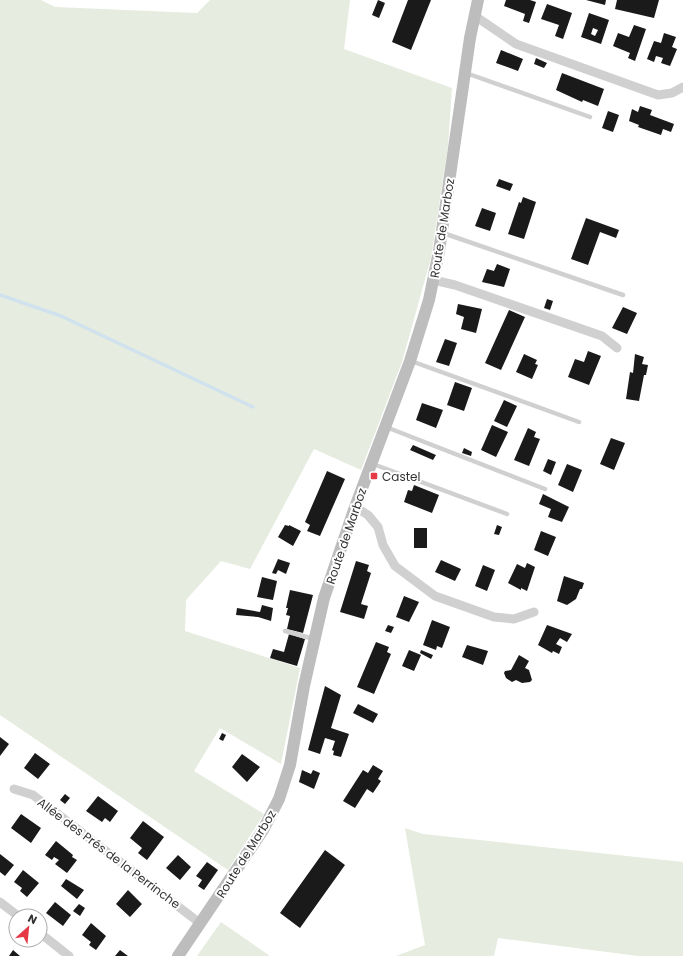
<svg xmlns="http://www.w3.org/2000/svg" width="683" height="956" viewBox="0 0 683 956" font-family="Poppins,sans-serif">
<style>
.green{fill:#e6ecdf}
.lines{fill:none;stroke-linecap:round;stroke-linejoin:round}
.stream{stroke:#cfe2ee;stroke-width:3.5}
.building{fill:#1a1a1a;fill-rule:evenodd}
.lane{stroke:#d0d0d0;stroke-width:4.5}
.street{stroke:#d0d0d0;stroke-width:9}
.secondary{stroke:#bdbdbd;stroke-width:12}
.poi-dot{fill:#e63946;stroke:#fff;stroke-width:1.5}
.labels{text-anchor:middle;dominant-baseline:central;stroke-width:4;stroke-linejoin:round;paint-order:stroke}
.street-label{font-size:12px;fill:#333;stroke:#fff}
.poi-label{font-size:12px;fill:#333;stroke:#fff;text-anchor:start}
</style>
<rect width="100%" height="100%" fill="#fff"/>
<path class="green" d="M0,0h41l14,7 142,6 13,-13h140l-6,49 108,39 -4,58 -17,112 -29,104 -41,108 -47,-21 -64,120 -29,-8 -35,39 -1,31 115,37 -19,96 -61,-36 -26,43 70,43 -36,56 -228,-155z
M405,828l18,6 260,28v94h-45l-140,-18 -4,18h-98l29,-11z
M221,922l49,34h-73z"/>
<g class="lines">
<path class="stream" d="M0,295l61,21 192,91"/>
</g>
<path class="building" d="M378,0l7,3 -6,15 -7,-3z
M408,0h23l-20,50 -19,-8z
M506,0h24l6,2 -7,21 -6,-2 2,-7 -21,-8z
M586,0h20l-1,5z
M617,0h42l-5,18 -39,-9z
M547,4l25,9 -9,26 -8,-3 4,-11 -18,-6z
M589,13l20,7 -8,24 -20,-7zM593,28l5,2 -3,6 -4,-2z
M634,25l12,4 -11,32 -7,-3 2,-5 -17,-7 5,-13 11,4z
M664,33l12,4 -4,10 5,2 -7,17 -9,-3 2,-5 -7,-2 -2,6 -7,-3 7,-18 7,2z
M501,50l22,9 -5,12 -22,-8z
M536,58l11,5 -3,5 -10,-4z
M562,73l42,16 -6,17 -15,-6 -1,2 -26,-12z
M640,106l12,4 -2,5 24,9 -3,8 -8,-3 -2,6 -23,-8 1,-2 -10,-4 3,-12 6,3z
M608,111l11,4 -6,17 -11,-4z
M499,179l14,5 -3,7 -14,-5z
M523,197l13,5 -12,37 -16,-5 11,-32 2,1z
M482,208l14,5 -6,18 -15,-5z
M586,218l33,12 -3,8 -16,-6 -12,33 -17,-6z
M497,264l13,5 -6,18 -22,-5 5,-13 7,2z
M547,299l6,2 -3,9 -6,-2z
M458,304l24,5 -6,24 -15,-4 3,-12 -8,-3z
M623,307l14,6 -10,21 -15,-6z
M509,310l16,7 -24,53 -16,-7z
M445,339l12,4 -8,23 -13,-4z
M588,351l13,5 -12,29 -21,-8 7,-18 9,3z
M524,354l13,6 -2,4 3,1 -6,14 -16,-7z
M635,354l9,3 -2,7 6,1 -2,10h-2l-5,26 -13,-2 4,-27 3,1z
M455,382l17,6 -8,23 -17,-6z
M504,400l13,6 -10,21 -13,-6z
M422,403l21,7 -7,18 -20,-8z
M492,425l16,7 -12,25 -15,-7z
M528,428l8,4 -2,5 6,2 -11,27 -15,-6z
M611,438l14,5 -11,27 -14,-6z
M413,445l23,10 -3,5 -23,-10z
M464,448l8,4 -1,4 -9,-3z
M548,459l8,3 -5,13 -8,-4z
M567,464l15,6 -9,22 -15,-7z
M327,471l18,8 -25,57 -13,-5 3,-6 -5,-3z
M414,485l25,10 -7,18 -28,-11 4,-12 4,1z
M543,494l26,13 -7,15 -14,-5 3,-8 -12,-5z
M285,525l4,1v-1l12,6 -8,15 -15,-9z
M497,525l5,2 -3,8 -5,-1z
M414,528h13v20h-13z
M541,531l15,6 -8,19 -14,-6z
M278,559l12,4 -4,11 -8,-4 -2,4 -4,-1z
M441,560l20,9 -6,12 -20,-9z
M356,561l13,4 -2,6 4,2 -10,31 7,2 -4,13 -24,-7z
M527,563l8,4 -8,24 -6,-3v2l-13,-7 9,-19 8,4z
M483,565l12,5 -8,21 -12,-5z
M564,576l20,7 -2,6h-2l-4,10 -9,6 -10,-4z
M262,577l15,4 -4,19 -16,-3z
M290,590l23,5 -10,38 -16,-4 3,-13 -4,-1 2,-7h-2z
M404,596l15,6 -10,20 -13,-5z
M262,605l11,3 -2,13 -13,-4 -22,-2 1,-7 23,4z
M432,620l18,7 -8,21 -5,-2 -1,4 -13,-5z
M388,625l6,2 -3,6 -6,-2z
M547,625l25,9 -5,8 -7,-4 -4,6 6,3 -3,7 -6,-3 -1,2 -14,-8z
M289,634l16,5 -8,27 -27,-8 3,-9 11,3z
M376,642l13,5 -2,5 4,2 -17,40 -17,-7z
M467,645l21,6 -5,14 -21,-8z
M409,650l12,5 -7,16 -12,-5z
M421,650l12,5 -2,4 -11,-6z
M519,655l10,6 -4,7 4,2 3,10 -2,2 -8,1 -6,-3 -4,2 -6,-4 -2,-5 1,-2 6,-1z
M325,686l16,9 -10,33 18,6 -8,23 -8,-2 1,-4 -2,-1 3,-9 -10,-3 -5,16 -12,-4z
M358,704l20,10 -5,9 -20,-10z
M222,733l4,2 -3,6 -4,-2z
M0,737l9,7 -9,12z
M35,753l15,11 -12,15 -14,-11z
M242,754l18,13 -13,15 -15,-15z
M373,765l10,6 -5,8 3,2 -8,12 -6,-4 -12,19 -12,-7 20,-31 5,3z
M302,770l9,4 2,-4 7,3 -6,16 -15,-7z
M65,794l5,4 -5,6 -5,-4z
M98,796l20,15 -8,11 -5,-4 -3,4 -16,-11z
M21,814l20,14 -10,15 -20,-15z
M143,821l21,16 -17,23 -9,-7 4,-5 -12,-10z
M56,841l17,14 -1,2 5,3 -10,13 -12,-9 4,-4 -5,-3 -2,3 -7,-5z
M325,850l20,15 -45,63 -20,-15z
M0,854l14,11 -9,11 -5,-4z
M178,855l13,12 -11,13 -14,-12z
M207,862l11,8 -14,20 -6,-4 4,-6 -6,-4z
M23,870l16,13 -12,14 -7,-6 2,-3 -8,-6z
M66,879l18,11 -7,9 -16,-13z
M128,890l14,14 -12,13 -14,-13z
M55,902l16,13 -8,11 -17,-13z
M79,904l6,4 -5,8 -7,-5z
M91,923l15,13 -10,14 -7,-5 2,-3 -9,-7z
M13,950l7,6h-11z
M120,950l8,6h-13z"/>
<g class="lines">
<path class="lane" d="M466,73l124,44
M443,233l180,62
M411,361l168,61
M386,427l159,62
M373,464l134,50
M285,631l29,8"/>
<path class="street" d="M475,16l41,28 142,51 14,-2 11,-6
M433,280l22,5 147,51 15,12
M355,507l13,8 10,12 5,18 12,21 40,30 59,21 20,2 20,-7
M14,789l19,6 168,129
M0,902l18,14
M40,933l29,23"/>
<path class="secondary" d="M178,956l85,-126 16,-31 11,-34 14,-79 20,-88 31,-91 55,-146 19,-61 10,-49 31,-213 8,-38"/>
</g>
<rect class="poi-dot" x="370" y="472" width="8" height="8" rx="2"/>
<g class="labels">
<g class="street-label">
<text transform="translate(442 228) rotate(-81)">Route de Marboz</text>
<text transform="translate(346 536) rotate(-71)">Route de Marboz</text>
<text transform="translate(109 853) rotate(37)">Allée des Prés de la Perrinche</text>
<text transform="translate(246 854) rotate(-58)">Route de Marboz</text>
</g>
<g class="poi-label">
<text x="382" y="476">Castel</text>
</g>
</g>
<g transform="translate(28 928) rotate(27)"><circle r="19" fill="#ffffff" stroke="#adadad"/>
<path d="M0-3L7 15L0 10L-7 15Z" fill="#e63946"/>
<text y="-6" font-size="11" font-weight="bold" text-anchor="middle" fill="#333333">N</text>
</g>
</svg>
